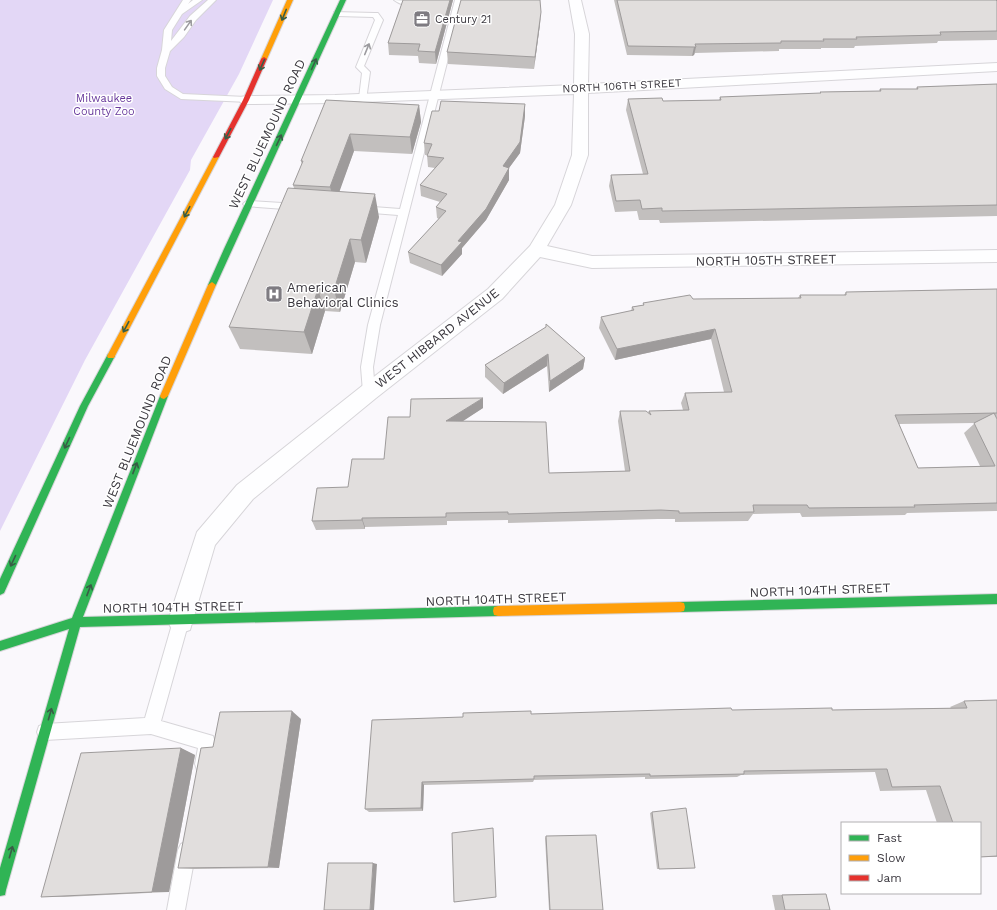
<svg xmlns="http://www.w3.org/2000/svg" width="997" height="910" viewBox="0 0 997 910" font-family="'Work Sans',sans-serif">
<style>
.green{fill:#e3d7f6}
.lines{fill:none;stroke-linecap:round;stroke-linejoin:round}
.lane-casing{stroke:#d7d5d9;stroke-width:2}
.street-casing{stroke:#d7d5d9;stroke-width:2}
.fast-casing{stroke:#d7d5d9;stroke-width:2}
.slow-casing{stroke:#d7d5d9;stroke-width:2}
.jam-casing{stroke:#d7d5d9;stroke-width:2}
.lane{fill:#fefeff;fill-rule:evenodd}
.street{fill:#fefeff;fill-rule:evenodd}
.fast{fill:#30b455;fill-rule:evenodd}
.slow{fill:#ff9f0a;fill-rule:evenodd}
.jam{fill:#e5322d;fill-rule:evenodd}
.wall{fill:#c2bfbe;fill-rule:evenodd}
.shaded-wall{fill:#9e9b9b}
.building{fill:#e1dedd;stroke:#9e9b9b}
.oneway{stroke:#385d46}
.oneway2{stroke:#9c9b9f}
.labels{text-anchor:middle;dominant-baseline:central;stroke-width:3;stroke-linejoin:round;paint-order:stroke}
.far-poi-label{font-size:11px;fill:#3b383f;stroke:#fff;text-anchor:start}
.far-street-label{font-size:11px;fill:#3b383f;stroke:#fff}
.far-park-label{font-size:11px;fill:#68399c;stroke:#fff}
.street-label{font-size:13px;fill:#3b383f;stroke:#fff}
.poi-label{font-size:13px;fill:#3b383f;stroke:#fff;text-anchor:start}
</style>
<rect width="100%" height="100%" fill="#faf8fc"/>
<path class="green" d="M0,0h273l-34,74 -48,86 -1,10 -105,190 -85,171z"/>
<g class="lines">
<g class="lane-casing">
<path id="lane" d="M183,0h8l-3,4 5,-4h9l-20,14 -10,16 -1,11 19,-25 18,-16h8l-20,20 -12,17 -14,14 -5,17v8l7,11 11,7 63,3 3,1 1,2 -1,2 -68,-3 -16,-10 -8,-13v-8l5,-18 2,-20z
M394,0l28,2 16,-2c-10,10 -34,8 -44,0z
M455,0h8l-83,325 -7,42 2,25 -2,3 -4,2 -4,-2 -2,-3 -2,-25 7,-42 30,-110 -38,-3 -5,-3 5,-3 40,3z
M334,12l41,1h3l5,7 -19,46 6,6 -4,28 -3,1 -4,-3 3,-25 -6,-6 19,-47 -2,-3 -36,-1h-3z
M248,201l50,3 5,3 -5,3 -53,-4 -2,-2 2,-2z
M181,614l5,2 3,5 -28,100 52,15 2,6 -6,28 -6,2 -6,-2 -2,-6 3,-16 -47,-14 -106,6 -6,-2 -2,-6 2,-6 6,-2 100,-6 28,-97 3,-5z
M187,841l6,3 3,6 -11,60h-18l11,-60 3,-6z"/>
</g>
<g class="street-casing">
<path id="street" d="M569,0h12l8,34 -1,50 409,-21v8l-409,22v62l-17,50 -24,41 45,10 405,-6v12l-405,6 -52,-11 -38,42 -126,99 -123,101 -38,46 -25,85 -9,3 -9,-3 -4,-9 29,-89 40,-47 125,-99 126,-97 42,-43 25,-41 17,-50 2,-61 -239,9 -89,1 -5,-1 -2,-3 2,-3 5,-1 89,-1 239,-10 1,-51z"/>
</g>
<g class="fast-casing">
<path id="fast" d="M340,0h6l-130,285 -4,3 -3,-1 -1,-2 16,-36z
M111,353l4,3 -27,50 -84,187 -4,2v-16l80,-173 28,-52z
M164,393l4,3 -85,221 415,-11 4,1 1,4 -1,4 -4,1 -418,11 -74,263 -1,5 -5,1v-28l69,-239 -69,22v-10l72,-23 88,-222z
M997,594v10l-317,8 -4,-1 -1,-4 1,-4 4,-1z"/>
</g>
<g class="slow-casing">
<path id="slow" d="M287,0h6l-26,59 -5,1 -1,-1z
M216,155l3,2 -104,199 -1,2h-6l-1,-2 106,-199z
M212,282l4,3 -48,111 -4,3 -3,-1 -1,-2 48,-111z
M680,602l4,1 1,4 -1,4 -4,1 -182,4 -4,-1 -1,-4 1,-4 4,-1z"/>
</g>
<g class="jam-casing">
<path id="jam" d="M264,57l3,2 -18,41 -30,57 -5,1 -1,-1 30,-57 18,-41z"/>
</g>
<use href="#lane" class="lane"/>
<use href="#street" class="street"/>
<use href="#fast" class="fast"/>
<use href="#slow" class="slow"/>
<use href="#jam" class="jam"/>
</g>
<path class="wall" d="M403,0h50l-17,64 -17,-1 -1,-7 -29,-1 -1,-12z
M614,0h382l1,1v39l-59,1 -1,2 -82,3 -1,2h-33v1h-42v2l-84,2 -1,2 -2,1 -65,-1z
M540,24l-6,45 -86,-5 -1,-12z
M997,84v132l-337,7 -1,-3h-20l-2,-9 -22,1 -6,-26 2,-11 32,-1 -17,-64 2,-11 35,2 56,-1 1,-3 100,-3v-2l59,-1 1,-2h36l1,-2z
M326,100l93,5 2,17 -9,32 -58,-3 -15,40 40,26 -13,46 -11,-1 -15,50 -15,-1 -13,43 -72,-5 -11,-22 65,-139 -1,-3 9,-20 -1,-4z
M525,116l-5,37 -11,15v12l-23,40 -24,28v6l-20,22 -32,-13 -2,-11 31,-33 -2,-1 -1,-11 4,-5 -19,-6 -1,-11 15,-17 -7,-1 -1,-12h-2l-1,-12z
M997,289v222l-90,2 -2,2 -103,2 -2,-4 -47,1 -5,7 -73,1v-3h-17l-150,4v-3l-61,1v4l-82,2v2l-49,1 -4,-9 36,-34 36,-28 26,-42 73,-9 -21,13 87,52 76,-2 -7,-50 2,-10 28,2 1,-2 34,-1 -2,-7 4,-10 39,-1 -13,-53 -96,21 -16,-32 2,-11 30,-6 1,-4 11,-2v-2l50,-4 105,-1 2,-3h44l2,-3zM975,423l-11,10 16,33 -62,2 -19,-44z
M546,324l39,34 -2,11 -34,23 -2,-26 -44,28 -18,-17v-12l61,-38z
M997,700v157h-17v-34h-43l-11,-33 -46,1 -5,-19 -134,3 -4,2 -92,2v-2l-111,3 -1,2 -109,3 -1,26 -54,1 -4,-3 98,-92 68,-3 201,-4h100l119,-2 -1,-1 14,-6z
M301,719l-22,149 -85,1 -16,-1z
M181,748l14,7 -26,137 -105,5h-23z
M652,812l43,56 -38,1 -7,-56z
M546,836l57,74h-54l-4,-72z
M815,894h11l4,16h-55l-3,-15z"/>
<path class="shaded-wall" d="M450,0h3l-17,64 -1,-12z
M541,12l-1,12 -6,45 1,-12z
M694,47h2l-2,8 -2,1z
M525,104v12l-5,37 -11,15v12l-23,40 -24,28v6l-20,22 -1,-11 17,-24z
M419,105l2,17 -9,32 -2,-17z
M350,134l4,17 -19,53 -5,-17z
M375,194l4,23 -13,46 -5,-23z
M350,239l5,23 -15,50 -6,-22z
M318,289l7,22 -13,43 -8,-22z
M715,329l-4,10 -96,21 2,-11z
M548,354l-1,12 -44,28 1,-11z
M585,358l-2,11 -34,23 1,-11z
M483,398v10l-35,23 -2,-10z
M362,518l3,9v2l-3,-9z
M292,711l9,8 -22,149 -11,-1z
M181,748l14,7 -26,137h-17z
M422,782l2,3 -1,26 -2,-3z
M373,863l4,1 -3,46h-4z"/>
<path class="building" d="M403,0h47l-15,52 -17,-1 2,-7 -32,-1z
M461,0h79l1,12 -6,45 -88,-5z
M617,0h379l1,1v30l-57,1 1,3 -85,2 1,2h-34l1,2h-43v2l-86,1 1,3h-2l-66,-1z
M997,84v121l-335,6v-3l-20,1 -2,-9 -24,1 -5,-26 37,-1 -20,-75 34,-1 1,3 58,-1 -1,-3 101,-4 -1,-1 61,-1 -1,-2h38l-1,-2z
M326,100l93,5 -9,32 -60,-3 -20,53 -37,-2 10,-24h-2z
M441,101l84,3 -5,38 -17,24 6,2 -23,41 -28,32 4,1 -21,23 -33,-13 38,-41 -10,-4 11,-13 -27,-9 24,-27 -17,-2 5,-12 -8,-1 8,-32h7z
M288,188l87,6 -14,46 -11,-1 -16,51 -16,-1 -14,43 -75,-5z
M997,289v124l-102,2 23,53 77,-2 -21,-43 20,-10 3,6v84l-83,2 1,2 -106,1 -2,-3h-54l1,7 -75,1v-2l-18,-1 -153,4v-2l-62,1v4l-84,1v2l-50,1 5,-33 31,-1 4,-28h32l4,-42h22l1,-18 72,-1 -37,23 100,1 3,51 81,-2 -10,-60h26l5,4 -2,-4 40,-1 -4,-17 47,-1 -17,-63 -98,20 -16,-32 33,-7 -2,-3 12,-2 -1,-2 47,-8 3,4 108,-1 -1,-3h46v-3z
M546,324l39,34 -35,23 -2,-27 -44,29 -19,-18 61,-38z
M997,700v156l-17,1v-34h-27l-13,-37 -48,1 -5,-18 -143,2v3l-94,2v-2l-116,2v3l-112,3 -1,26 -56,1 7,-89 91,-3v-4l68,-2v3l200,-6 1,2 100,-2v2l135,-2 -3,-7z
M292,711l-24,156 -90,1 23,-120 12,-1 7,-35z
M181,748l-29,144 -111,5 40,-144z
M686,808l9,60 -36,1 -7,-57z
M493,828l3,69 -42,5 -2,-69z
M596,835l7,75h-53l-4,-74z
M328,863h45l-3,47h-46z
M826,894l4,16h-45l-3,-15z"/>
<defs><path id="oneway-shaft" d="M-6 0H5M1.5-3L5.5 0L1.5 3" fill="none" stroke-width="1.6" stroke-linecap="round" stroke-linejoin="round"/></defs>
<g class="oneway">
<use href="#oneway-shaft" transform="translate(284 15) rotate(112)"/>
<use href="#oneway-shaft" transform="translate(314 64) rotate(-66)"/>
<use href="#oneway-shaft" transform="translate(262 65) rotate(114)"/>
<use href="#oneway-shaft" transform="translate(228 134) rotate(118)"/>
<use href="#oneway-shaft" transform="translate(279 140) rotate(-65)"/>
<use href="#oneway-shaft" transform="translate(187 212) rotate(118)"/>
<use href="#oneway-shaft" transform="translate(126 327) rotate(118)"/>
<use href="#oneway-shaft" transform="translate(67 443) rotate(115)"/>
<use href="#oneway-shaft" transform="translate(135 468) rotate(-69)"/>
<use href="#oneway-shaft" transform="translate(13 561) rotate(115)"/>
<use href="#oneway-shaft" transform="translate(89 590) rotate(-69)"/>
<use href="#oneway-shaft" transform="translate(50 714) rotate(-74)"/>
<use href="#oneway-shaft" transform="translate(11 852) rotate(-74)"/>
</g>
<g class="oneway2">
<use href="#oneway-shaft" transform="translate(188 25) rotate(-55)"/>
<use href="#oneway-shaft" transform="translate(367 49) rotate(-68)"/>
</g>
<defs>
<g id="office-square" transform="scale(0.9)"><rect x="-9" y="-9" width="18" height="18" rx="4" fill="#7e7b81" stroke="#fff"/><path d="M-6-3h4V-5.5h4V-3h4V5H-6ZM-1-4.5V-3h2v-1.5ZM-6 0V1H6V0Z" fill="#fff"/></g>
<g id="hospital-square" transform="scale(0.9)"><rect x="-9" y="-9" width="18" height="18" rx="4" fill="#7e7b81" stroke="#fff"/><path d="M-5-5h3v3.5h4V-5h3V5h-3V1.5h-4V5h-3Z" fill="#fff"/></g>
</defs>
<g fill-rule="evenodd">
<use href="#office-square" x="422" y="19"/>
<use href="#hospital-square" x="274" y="294"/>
</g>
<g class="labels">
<g class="far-poi-label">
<text x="435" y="19">Century 21</text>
</g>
<g class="far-street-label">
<text transform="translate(622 86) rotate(-3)">NORTH 106TH STREET</text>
</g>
<g class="far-park-label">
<text x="104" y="98">Milwaukee<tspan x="104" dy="13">County Zoo</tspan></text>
</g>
<g class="street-label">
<text transform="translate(267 134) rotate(-65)">WEST BLUEMOUND ROAD</text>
<text transform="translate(766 260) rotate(-1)">NORTH 105TH STREET</text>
<text transform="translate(437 338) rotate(-38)">WEST HIBBARD AVENUE</text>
<text transform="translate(137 432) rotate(-68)">WEST BLUEMOUND ROAD</text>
<text transform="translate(820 590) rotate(-2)">NORTH 104TH STREET</text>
<text transform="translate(496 599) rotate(-2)">NORTH 104TH STREET</text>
<text transform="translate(173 607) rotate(-1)">NORTH 104TH STREET</text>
</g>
<g class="poi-label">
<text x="287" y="287">American<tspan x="287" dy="15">Behavioral Clinics</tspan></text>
</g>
</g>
<rect x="841" y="822" width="140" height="72" fill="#ffffff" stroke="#b1afb2"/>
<rect x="849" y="835" width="20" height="6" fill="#30b455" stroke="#b1afb2"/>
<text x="877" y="842" font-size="12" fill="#3b383f">Fast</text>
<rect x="849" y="855" width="20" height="6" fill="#ff9f0a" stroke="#b1afb2"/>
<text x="877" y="862" font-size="12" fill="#3b383f">Slow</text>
<rect x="849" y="875" width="20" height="6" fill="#e5322d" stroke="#b1afb2"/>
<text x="877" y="882" font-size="12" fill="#3b383f">Jam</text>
</svg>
